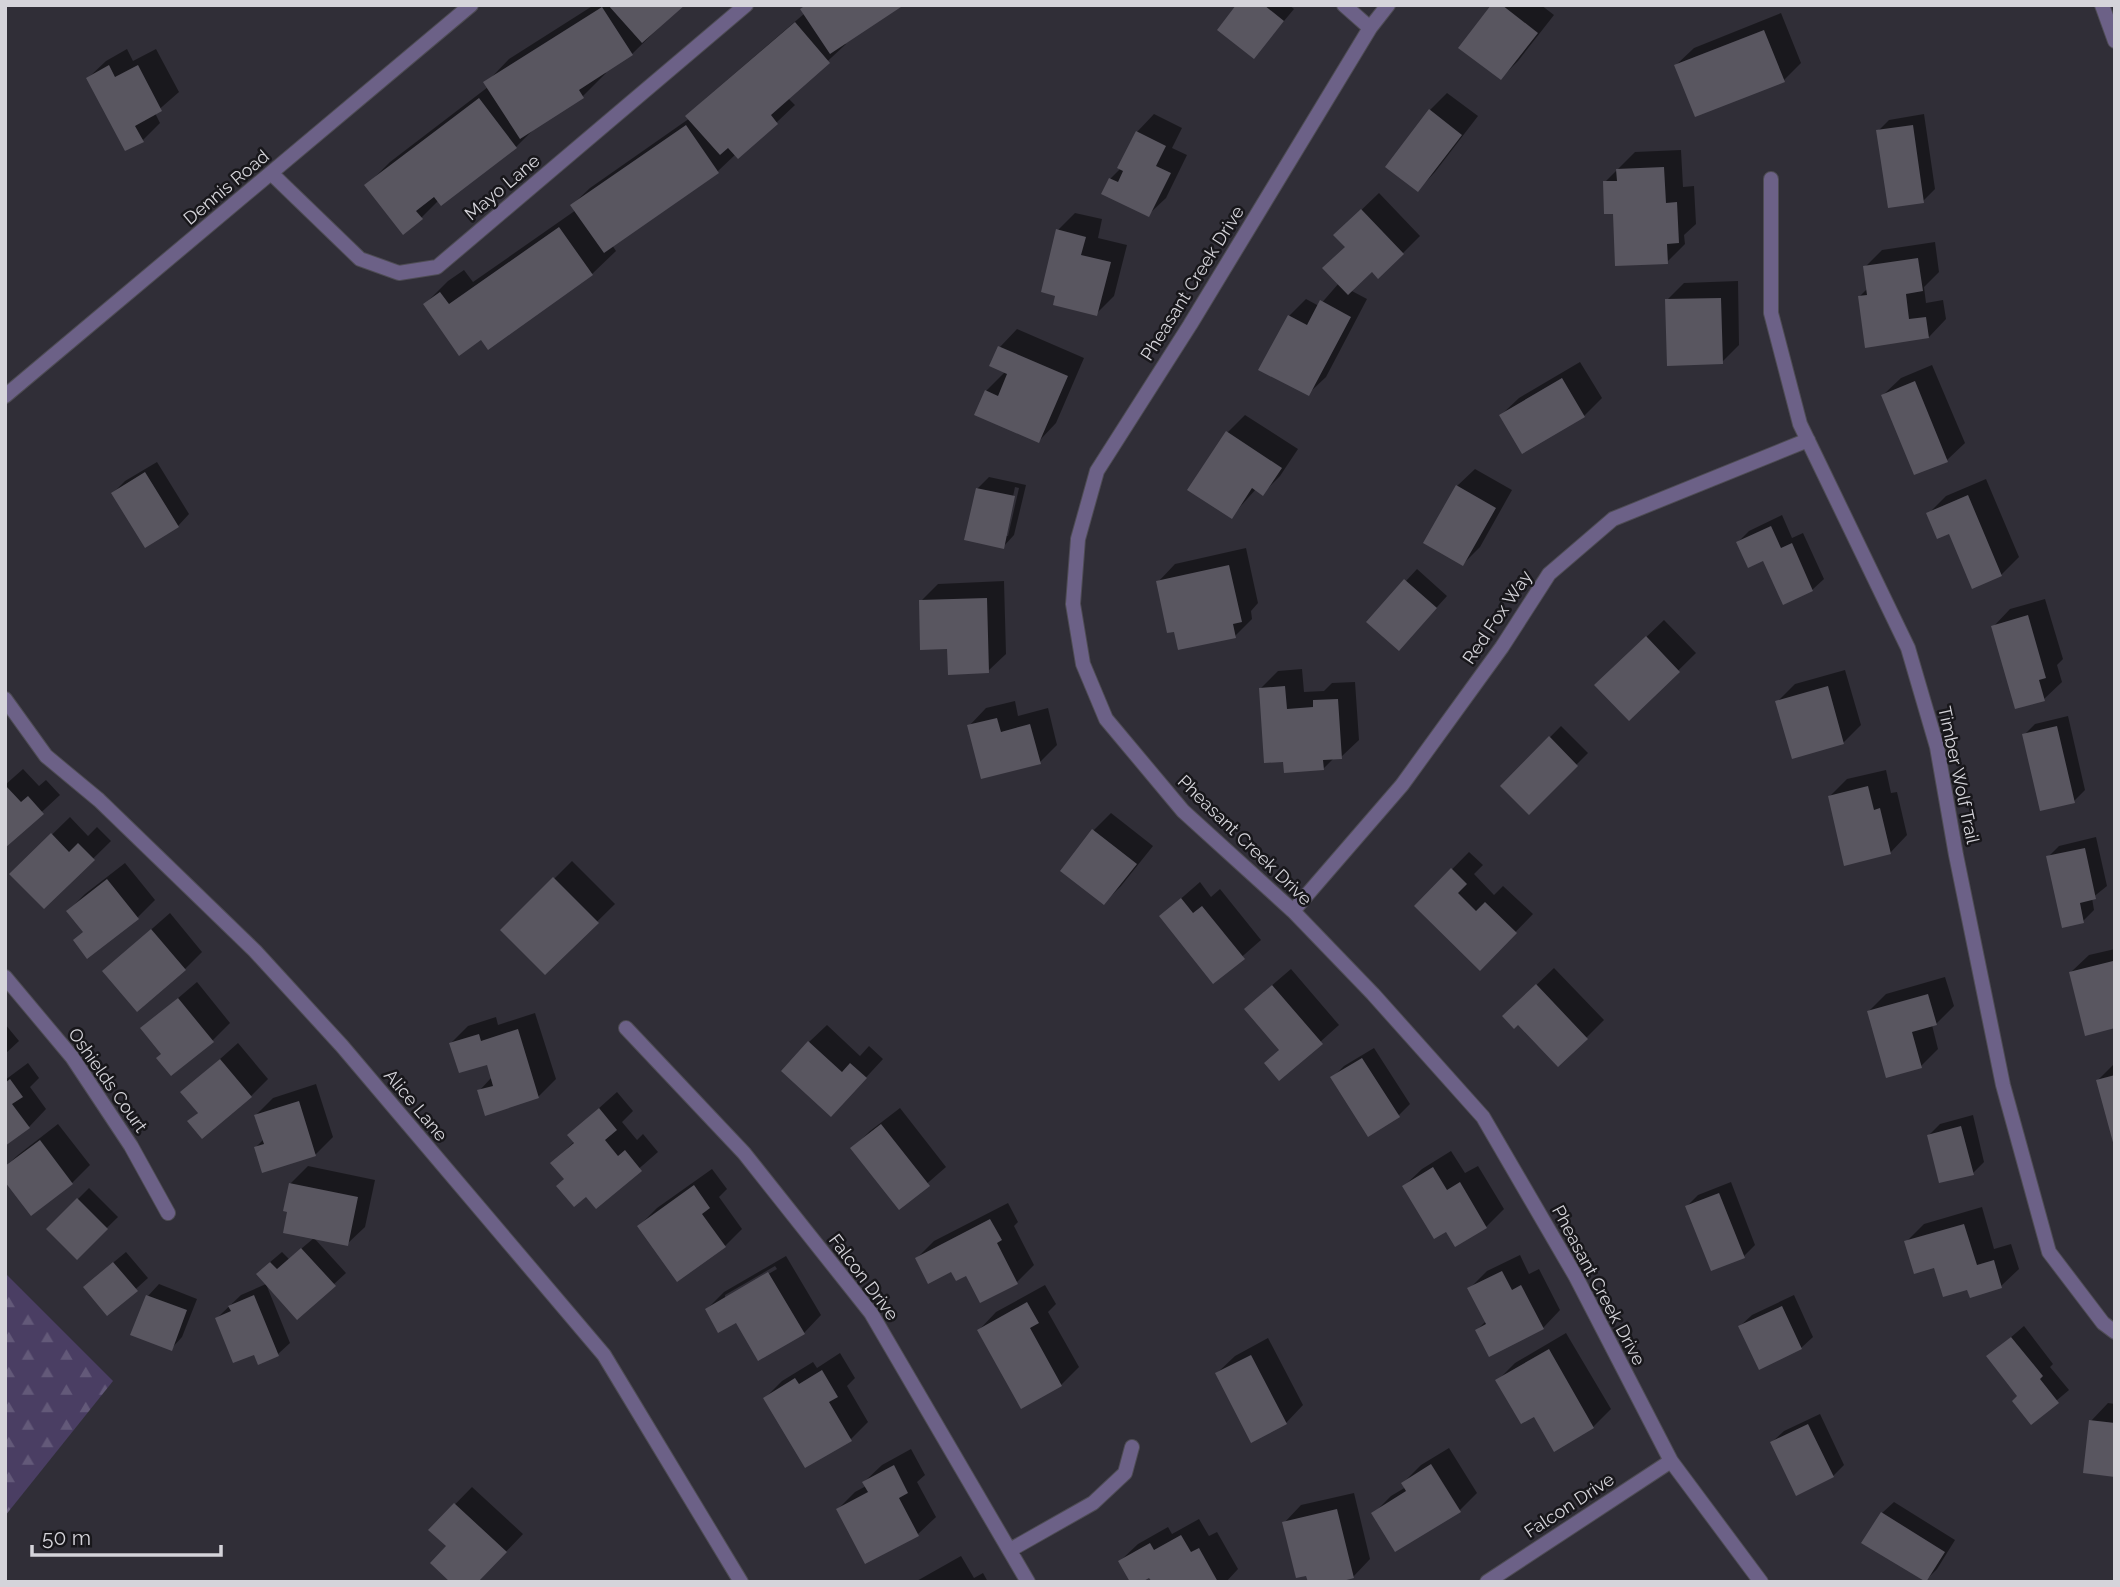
<svg xmlns="http://www.w3.org/2000/svg" width="2120" height="1587" viewBox="0 0 2120 1587" font-family="Raleway,sans-serif">
<style>
.forest{fill:url(#forest-firs)}
.shadow{fill:#0007;fill-rule:evenodd}
.building{fill:#595660}
.lines{fill:none;stroke-linecap:round;stroke-linejoin:round}
.minor-casing{stroke:#4e4c54;stroke-width:16}
.tertiary-casing{stroke:#4e4c54;stroke-width:16}
.minor{stroke:#6c6187;stroke-width:14}
.tertiary{stroke:#6c6187;stroke-width:14}
.labels{text-anchor:middle;dominant-baseline:central;stroke-width:5;stroke-linejoin:round;paint-order:stroke}
.street-label{font-size:18px;fill:#d5d4da;stroke:#18171b}
</style>
<defs>
<pattern id="forest-firs" width="22" height="20" patternUnits="userSpaceOnUse" patternTransform="scale(1.75)"><rect width="22" height="20" fill="#4a3e63"/><path d="M5 1l3.5 6h-7zM16 11l3.5 6h-7z" fill="#635979"/></pattern>
</defs>
<rect width="100%" height="100%" fill="#302e37"/>
<path class="forest" d="M5,1273l108,108 -108,135z"/>
<path class="shadow" d="M594,5h88l-50,49 -27,17 1,2 -23,23 -45,29 -22,22 -74,57 -3,-4 -18,18 -54,-33 23,-23 98,-75 -2,-4 23,-24z
M1239,5h50l5,4 -40,48z
M1493,5h48l13,10 -36,46 -17,17z
M805,13l41,31 -58,54 7,7 -18,17 -39,34 -2,-2 -18,17 -106,74 4,6 -24,23 -103,74 -7,-10 -57,-34 23,-23 16,-11 9,12 103,-72 -4,-5 18,-17 100,-70 -2,-2 17,-17z
M1781,13l20,50 -17,17 -108,-15 18,-17z
M127,49l6,12 23,-12 23,43 -24,21 5,10 -17,17 -55,-62 18,-17z
M1447,93l31,23 -43,56 -17,18 12,-80z
M1154,114l28,14 -10,20 15,7 -21,43 -18,17 -38,-36 11,-11 16,-36z
M1924,114l11,75 -12,12 -45,-70 11,-11z
M1681,150l2,37 11,-1 2,38 -12,11 1,9 -18,18 -53,-50 -9,-30 30,-30z
M1379,193l41,43 -17,17 -31,17 -22,20 17,9 -41,78 -18,17 -19,-78 17,-17 13,7 20,-23 14,-65z
M1075,213l27,6 -4,19 29,7 -13,51 -18,18 -38,-84z
M1935,242l4,30 -15,15 2,16 17,-3 3,19 -17,18 -69,-41 8,-8 -3,-21 17,-17z
M1738,281l1,64 -17,17 -55,-62 17,-17z
M1017,329l67,29 -28,65 -17,18 -53,-50 20,-20 -14,-6 8,-18z
M1580,362l22,36 -18,18 -61,36 -22,-37 18,-17z
M1932,365l33,78 -18,17 -64,-65 18,-17z
M1245,415l53,34 -18,27 -17,17 -7,-4 -25,28 -3,-85z
M157,462l32,52 -11,12 -65,-33 12,-12z
M1475,469l37,21 -32,57 -17,17 -6,-78z
M989,477l37,8 -12,50 -11,12 -26,-58zM1015,487l4,1 -11,48h-3z
M1986,479l33,78 -18,18 -72,-62 17,-17z
M1782,515l10,23 11,-5 21,46 -12,11 -74,-48 11,-11z
M1246,548l12,55 -7,8 1,8 -17,17 -60,-6 -17,-48 17,-18z
M1417,569l30,27 -37,41 -4,-56z
M1004,581l2,73 -18,17 -39,-24 -28,-46 17,-17z
M2045,599l18,60 -6,6 5,17 -18,17 -51,-72 17,-18z
M1664,620l32,33 -67,66 -15,-51z
M1302,669l2,23 20,-1 8,-8 23,-1 4,58 -18,17h-6l-12,12 -38,-9 -24,-72 17,-17z
M1845,670l16,55 -18,18 -66,-41 18,-18z
M1015,701l3,15 30,-8 9,37 -17,17 -71,-36 17,-18z
M2068,716l17,74 -11,11 -50,-66 11,-11z
M1561,726l27,27 -59,59 -27,-26z
M23,769l16,17 7,-6 14,15 -55,51v-61z
M1886,770l5,23 6,-1 10,43 -17,18 -60,-57 17,-17z
M1111,813l42,33 -32,40 -17,17 -42,-32 32,-41z
M70,817l18,19 9,-9 14,14 -67,66 -15,-50z
M2096,837l11,49 -15,12 2,12 -11,11 -35,-64 11,-11z
M1469,852l14,13 -9,9 20,21 9,-9 30,28 -53,54 -64,-62z
M572,861l43,43 -70,69 -42,-43z
M125,863l30,37 -18,18 -53,13 -16,-20 17,-17z
M1200,882l11,15 9,-8 41,51 -48,42 -52,-66z
M170,913l32,39 -17,17 -81,2z
M2115,949v77l-44,-54 18,-17z
M1554,968l50,52 -18,18 -64,-39z
M1291,969l48,56 -59,53 1,-29 -17,-57z
M1945,977l9,29 -18,18 -4,1 6,24 -17,17 -52,-55 17,-17z
M197,982l33,41 -17,17 -42,34 -8,-20 -20,-26z
M535,1013l21,66 -18,18 -59,-6 13,-14 -4,-15 -37,-19 17,-17 28,-9 2,8z
M5,1024l14,17 -14,13z
M827,1025l33,31 9,-10 14,13 -35,38 -39,-55z
M238,1043l30,36 -17,17 -62,25 10,-9 -16,-20z
M1374,1048l36,56 -11,11 -67,-37 12,-12z
M28,1063l11,15 -9,9 16,22 -17,18 -24,17v-64z
M2115,1063v79l-17,-62z
M316,1084l17,53 -17,17 -60,-7 8,-8 -8,-24 17,-17z
M617,1092l16,19 -11,11 15,18 6,-6 15,18 -62,54 -10,-11 -20,-16 -14,-16 23,-22 -6,-6z
M900,1108l46,59 -47,41 -46,-60 17,-17z
M1973,1115l11,47 -11,11 -44,-38 11,-11z
M58,1124l32,41 -18,18 -40,30 -27,-46 13,-12z
M1451,1151l14,22 13,-7 26,43 -18,18 -40,3 -42,-44 18,-17z
M308,1166l67,14 -10,47 -18,17 -58,-33 1,-27z
M712,1169l15,20 -8,8 23,32 -17,17 -86,-20 18,-18z
M1731,1182l24,63 -11,11 -57,-50 11,-11z
M89,1188l29,29 -41,40 -29,-28z
M1008,1203l10,19 -4,4 20,39 -17,17 -50,-8 -50,-16 17,-17z
M1982,1207l12,42 17,-5 8,25 -18,17 -33,1 -33,-21 -29,-24 18,-18z
M314,1238l32,35 -49,45 -28,-55 13,-11 7,7z
M126,1252l22,26 -40,36 -11,-38z
M1520,1255l9,19 10,-5 21,41 -17,18 -66,2 9,-9 -17,-32 18,-18z
M786,1256l35,59 -17,18 -68,-13 -29,-11 17,-17zM775,1266l2,3 -52,30v-4z
M159,1284l38,15 -15,38 -11,12 -23,-53z
M266,1284l24,59 -12,11 -19,9 -4,-11 -38,-34 24,-23z
M1045,1285l11,19 -8,8 31,55 -18,18 -82,-55 17,-18z
M1794,1295l19,42 -12,11 -61,-22 12,-11z
M2024,1326l29,38 -3,3 19,23 -38,32 -12,-26 -31,-39z
M1566,1333l45,76 -18,18 -58,-13 -37,-34 17,-17z
M1268,1338l35,67 -17,18 -69,-50 18,-17z
M840,1353l15,25 -8,8 21,36 -17,17 -86,-41 17,-17 31,-19 4,6z
M2108,1403l7,1v71l-24,-54z
M1820,1414l24,51 -11,11 -61,-34 12,-11z
M1449,1448l28,45 -17,17 -87,4 18,-18 15,-9 -3,-4 18,-18z
M911,1449l14,26 -8,7 19,35 -18,17 -52,28 -28,-53 17,-17 11,-6 -2,-4 18,-17z
M472,1487l51,47 -46,48 -29,-36 -18,-16z
M1354,1493l16,66 -17,18 -45,-3 -24,-51 17,-18z
M1894,1502l61,38 -18,29 -11,11 -44,-67z
M1199,1519l10,17 8,-4 21,37 -12,13h-72l-4,-7 -30,-14 18,-17 30,-17 4,7z
M961,1556l13,22 9,-5 5,9h-73z"/>
<path class="building" d="M608,5h77l-43,38z
M806,5h98l-74,49 -30,-45z
M1236,5h28l20,16 -30,38 -37,-29z
M1491,5h11l36,28 -37,47 -43,-32z
M602,7l31,48 -54,35 5,8 -64,41 -37,-57z
M795,22l35,41 -59,52 7,9 -40,35 -10,-11 -8,7 -35,-39z
M1764,30l21,52 -90,35 -21,-52z
M109,65l6,12 23,-12 24,46 -27,15 9,16 -19,9 -39,-73z
M479,98l38,50 -76,58 -7,-9 -18,14 7,8 -20,16 -39,-50z
M1429,109l33,26 -44,57 -33,-25z
M686,125l33,48 -115,80 -34,-48z
M1913,125l11,78 -36,5 -12,-78z
M1136,131l30,15 -10,20 15,7 -22,44 -48,-23 8,-16 9,4 5,-11 -6,-3z
M1664,167l2,36 11,-1 2,41 -12,1 1,20 -53,2 -2,-52h-9l-1,-33h14l-1,-12z
M1361,209l43,45 -26,25 -6,-7 -24,23 -26,-27 23,-21 -12,-12z
M559,227l34,48 -105,75 -7,-10 -22,16 -36,-52 17,-12 9,12z
M1056,229l30,8 -5,18 30,7 -14,54 -44,-11 2,-9 -14,-4z
M1918,258l5,33 -17,3 3,25 17,-2 3,21 -64,10 -7,-52 9,-1 -4,-29z
M1721,298l2,66 -56,2 -2,-67z
M1320,300l31,17 -42,79 -51,-26 30,-55 19,10z
M998,346l70,30 -29,67 -65,-28 11,-25 13,6 9,-22 -18,-8z
M1562,378l23,39 -63,37 -23,-39z
M1915,381l33,81 -34,13 -33,-80z
M1226,431l56,37 -19,28 -11,-8 -20,31 -45,-29z
M145,472l34,55 -34,21 -34,-55z
M1456,485l40,23 -33,58 -40,-23z
M976,488l39,8 -11,53 -40,-9z
M1968,495l34,81 -30,13 -23,-55 -12,5 -11,-26z
M1771,526l10,22 11,-5 21,48 -30,14 -20,-44 -15,7 -12,-26z
M1229,565l13,57 -9,2 3,14 -58,12 -4,-18 -7,1 -11,-52z
M1404,579l33,29 -38,43 -33,-29z
M987,598l2,75 -41,2 -1,-26 -27,1 -1,-50z
M2028,615l18,63 -7,2 6,21 -30,8 -24,-83z
M1646,636l34,36 -51,49 -35,-36z
M1285,686l2,23 26,-2v-7l25,-1 4,60 -19,1 1,10 -40,3 -1,-11 -19,1 -5,-75z
M1828,686l16,58 -52,15 -17,-58z
M997,718l4,14 29,-8 11,40 -60,15 -14,-54z
M2057,726l18,77 -35,8 -18,-77z
M1549,736l29,30 -49,49 -29,-29z
M5,785l16,17 7,-6 16,18 -39,34z
M1868,786l6,24 6,-2 11,46 -47,12 -16,-70z
M1092,829l45,35 -33,41 -44,-34z
M51,833l18,19 9,-9 17,17 -51,49 -35,-35z
M2085,848l11,51 -16,4 4,20 -22,5 -16,-72z
M1451,868l16,16 -9,9 18,18 9,-9 32,31 -37,38 -66,-65z
M553,877l46,46 -54,52 -45,-45z
M107,879l32,40 -52,40 -14,-19 10,-8 -17,-21z
M1181,898l12,15 9,-7 43,53 -32,25 -54,-68z
M151,929l35,41 -49,42 -35,-41z
M2113,961l2,67 -30,8 -16,-64z
M1536,984l52,55 -30,28 -40,-42 -4,4 -12,-13z
M1272,985l51,59 -44,37 -15,-18 15,-13 -35,-41z
M1928,994l9,31 -25,7 10,36 -36,10 -19,-67z
M178,998l36,44 -43,34 -15,-18 5,-4 -21,-26z
M518,1029l21,69 -54,18 -8,-26 16,-4 -6,-21 -28,8 -10,-30 30,-9 2,7z
M808,1041l34,31 8,-9 17,15 -36,39 -50,-46z
M1362,1058l38,59 -32,20 -38,-60z
M220,1059l32,38 -50,42 -15,-18 11,-8 -18,-21z
M2115,1075v71h-1l-18,-66z
M10,1079l13,18 -11,7 18,24 -25,18v-63z
M299,1101l17,55 -54,17 -8,-26 10,-3 -10,-29z
M599,1108l18,22 -12,10 13,16 7,-6 17,21 -46,38 -10,-12 -12,10 -18,-21 8,-7 -14,-16 24,-20 -7,-8z
M881,1124l49,62 -31,24 -49,-62z
M1961,1126l13,49 -35,8 -12,-48z
M40,1140l33,44 -42,32 -26,-34v-16z
M1433,1167l14,23 13,-8 27,46 -32,19 -9,-15 -12,7 -32,-53z
M289,1183l69,14 -10,49 -65,-13 4,-21 -4,-1z
M694,1185l16,23 -8,6 24,33 -49,35 -40,-56z
M1719,1193l26,65 -34,13 -26,-65z
M77,1198l31,31 -31,31 -31,-31z
M990,1219l12,21 -5,3 21,41 -38,19 -14,-27 -10,5 -5,-9 -23,12 -13,-26z
M1964,1224l13,41 17,-5 8,28 -32,10 -3,-8 -24,7 -9,-29 -20,6 -10,-33z
M301,1248l35,38 -39,34 -41,-46 14,-12 7,7z
M113,1262l25,29 -31,25 -24,-29z
M1502,1271l10,19 9,-5 23,44 -55,28 -14,-27 11,-6 -19,-36z
M768,1272l37,62 -47,27 -22,-38 -18,10 -13,-24z
M146,1295l41,15 -15,41 -42,-16z
M254,1295l25,61 -21,9 -4,-10 -21,8 -18,-45 16,-7 -3,-5z
M1027,1302l12,21 -9,5 32,58 -41,23 -44,-79z
M1782,1306l20,43 -43,21 -21,-44z
M2011,1337l32,39 -3,3 19,24 -28,22 -19,-24 5,-5 -31,-40z
M1549,1349l45,79 -40,24 -20,-35 -13,7 -26,-44z
M1251,1355l36,69 -36,19 -36,-70z
M822,1370l16,27 -9,5 23,39 -47,27 -42,-70 32,-20 4,6z
M2089,1420l26,3v54l-32,-4z
M1808,1424l26,53 -38,19 -26,-54z
M1431,1464l30,48 -66,40 -24,-39 35,-22 -5,-8z
M894,1465l14,28 -9,5 20,38 -54,28 -29,-55 32,-17 -6,-10z
M454,1503l53,49 -29,30h-28l-20,-19 16,-17 -18,-16z
M1337,1509l17,69 -15,4h-31l-2,-6 -10,2 -14,-56z
M1881,1512l64,40 -19,30 -65,-39z
M1181,1535l10,17 8,-4 19,34h-66l-3,-4 -7,4h-12l-12,-21 32,-18 4,7z"/>
<g class="lines">
<g class="minor-casing">
<path id="minor" d="M1344,5l26,23
M1388,5l-18,23 -180,297 -93,146 -19,68 -5,65 10,60 23,55 77,92 110,100 80,83 110,123 93,160 95,184 90,121
M272,174l88,85 39,14 38,-6 309,-262
M1771,179v134l29,111 108,224 29,99 19,108 47,230 46,167 54,71 12,9
M5,396l466,-391
M5,699l41,57 53,44 156,151 87,95 262,309 137,227
M1293,911l109,-126 100,-138 47,-73 64,-55 195,-79
M5,977l67,80 59,89 37,67
M626,1028l118,125 127,160 157,269
M1010,1550l83,-47 32,-30 7,-26
M1487,1582l184,-121"/>
</g>
<g class="tertiary-casing">
<path id="tertiary" d="M2102,5l13,36"/>
</g>
<use href="#minor" class="minor"/>
<use href="#tertiary" class="tertiary"/>
</g>
<g class="labels">
<g class="street-label">
<text transform="translate(226 187) rotate(-40)">Dennis Road</text>
<text transform="translate(502 187) rotate(-40)">Mayo Lane</text>
<text transform="translate(1192 283) rotate(-58)">Pheasant Creek Drive</text>
<text transform="translate(1497 617) rotate(-56)">Red Fox Way</text>
<text transform="translate(1959 775) rotate(78)">Timber Wolf Trail</text>
<text transform="translate(1245 840) rotate(44)">Pheasant Creek Drive</text>
<text transform="translate(108 1080) rotate(55)">Oshields Court</text>
<text transform="translate(416 1105) rotate(50)">Alice Lane</text>
<text transform="translate(864 1277) rotate(53)">Falcon Drive</text>
<text transform="translate(1599 1285) rotate(62)">Pheasant Creek Drive</text>
<text transform="translate(1569 1505) rotate(-33)">Falcon Drive</text>
</g>
</g>
<rect width="2120" height="1587" fill="none" stroke="#d5d4da" stroke-width="14"/>
<path d="M32 1545v10h189v-10" fill="none" stroke="#d5d4da" stroke-width="3.5"/>
<text x="42" y="1545" font-size="21" fill="#d5d4da" stroke="#18171b" stroke-width="5" paint-order="stroke">50 m</text>
</svg>
